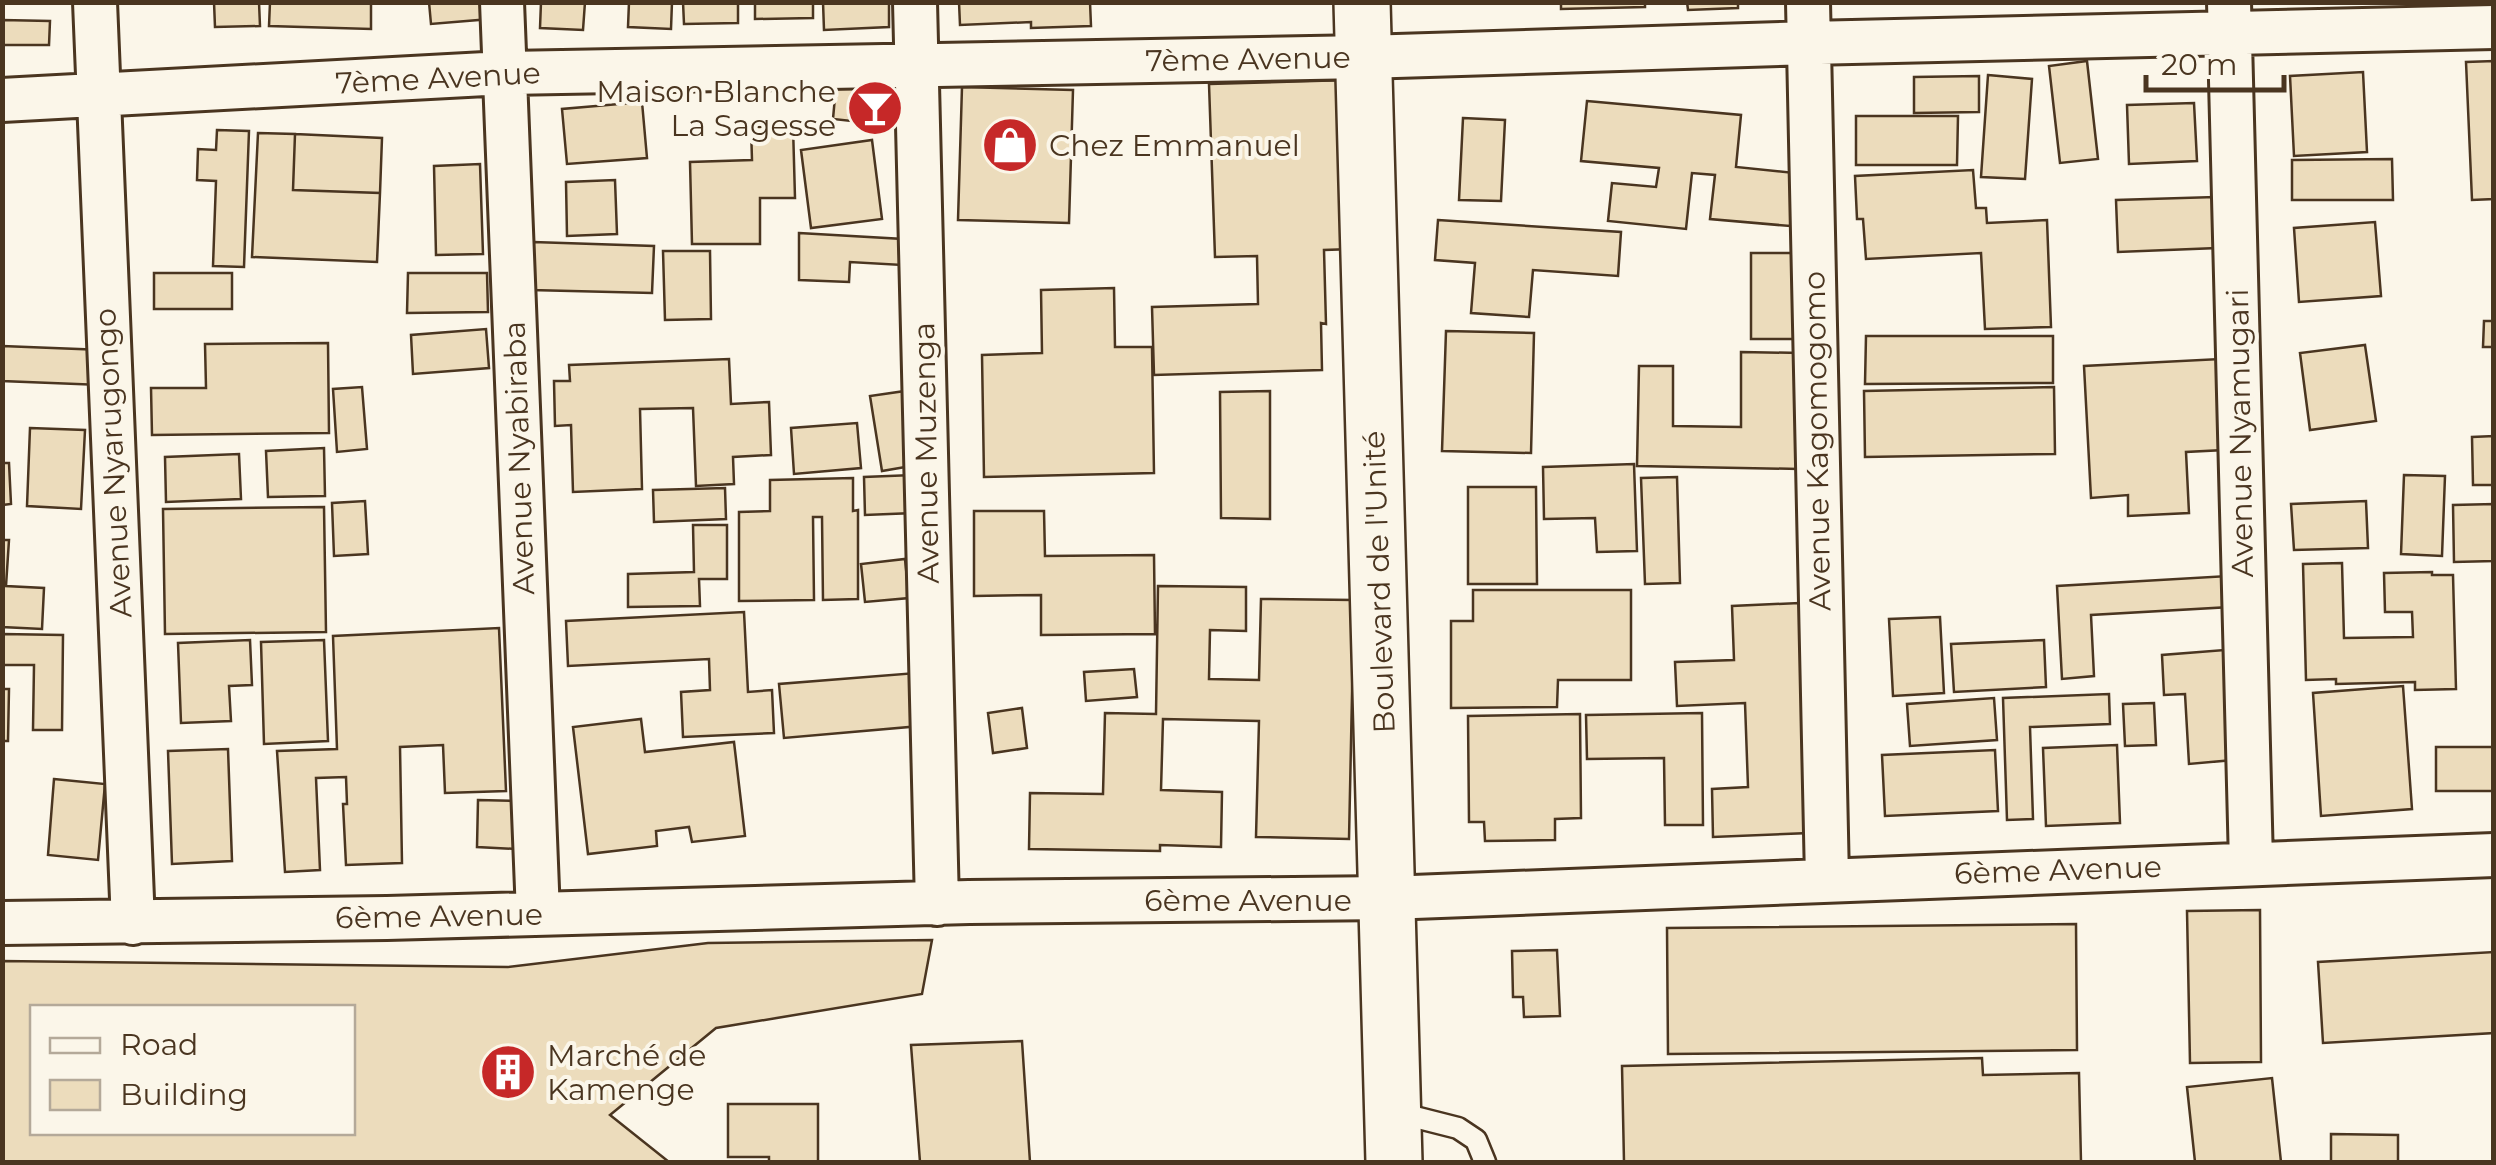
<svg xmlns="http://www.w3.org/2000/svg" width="2496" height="1165" viewBox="0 0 2496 1165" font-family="Montserrat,sans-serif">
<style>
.building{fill:#ecdcbc;stroke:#4a3520;stroke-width:2.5;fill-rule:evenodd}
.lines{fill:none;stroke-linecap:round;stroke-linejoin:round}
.lane-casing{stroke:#4a3520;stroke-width:25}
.street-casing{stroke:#4a3520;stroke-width:48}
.secondary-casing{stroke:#4a3520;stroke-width:60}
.lane{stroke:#fbf6e9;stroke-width:20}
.street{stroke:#fbf6e9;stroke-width:42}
.secondary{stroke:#fbf6e9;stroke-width:55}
.labels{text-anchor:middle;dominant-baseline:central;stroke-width:8;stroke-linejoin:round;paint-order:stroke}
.street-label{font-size:30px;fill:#4a3520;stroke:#fbf6e9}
.poi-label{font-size:30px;fill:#4a3520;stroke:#fbf6e9;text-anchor:start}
</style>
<rect width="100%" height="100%" fill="#fbf6e9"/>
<path class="building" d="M214,2h45l1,24 -45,1z
M270,2h101v27l-102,-3z
M429,2h60l1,17 -59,5z
M541,2h44l-2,28 -43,-2z
M629,2h43l-1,27 -43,-2z
M683,2h55v21l-54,1z
M755,2h58v16l-58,1z
M823,2h66v25l-65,3z
M959,2h131l1,24 -60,2v-6l-71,3z
M1561,2h84v5l-84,2z
M1687,2h61l-10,1v5l-50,2z
M2,20l48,1 -1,24h-47z
M2087,61l11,98 -38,4 -11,-97z
M2494,61v138l-22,1 -6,-138z
M2363,72l4,80 -73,4 -4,-80z
M1988,75l44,4 -7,100 -44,-2z
M1979,76v36l-65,1v-36z
M1348,80l5,169 -29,1 2,74 -5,-1 1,47 -168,5 -2,-68 106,-3 -1,-48 -42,1 -6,-173z
M836,86l75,8 -4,33 -74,-8z
M962,87l111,3 -4,133 -111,-3z
M1587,101l154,14 -5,52 59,6 -5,53 -80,-7 5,-44 -23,-2 -6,56 -78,-8 4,-38 44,4 3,-19 -78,-7z
M642,102l5,56 -80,6 -5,-55z
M2194,103l3,58 -68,3 -2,-59z
M1856,116h102l-1,49h-101z
M1463,118l42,2 -4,81 -42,-1z
M793,126l2,72h-35v46h-68l-2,-82 62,-2 -1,-33z
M217,130l32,1 -5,136 -31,-1 3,-85 -19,-1 1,-31 18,1z
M258,133l37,1 -2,56 87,3 -3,69 -125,-5z
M295,134l87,4 -2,55 -87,-3z
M872,140l10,79 -71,9 -10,-78z
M2392,159l1,41h-101v-40z
M480,164l3,90 -47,1 -2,-89z
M1973,170l3,38h10l1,15 60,-3 4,107 -66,2 -4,-76 -115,6 -3,-40h-6l-2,-43z
M615,180l2,54 -50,2 -1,-54z
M2215,197l2,51 -99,4 -2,-52z
M1438,220l183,12 -3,44 -85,-6 -4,47 -58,-4 4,-50 -40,-3z
M2375,222l6,74 -82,6 -5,-74z
M799,233l104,6 -1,26 -52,-3 -1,20 -50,-2z
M533,242l121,4 -2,47 -121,-3z
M663,251h47l1,68 -46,1z
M1751,253h43v86h-43z
M154,273h78v36h-78z
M408,273h79l1,39 -81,1z
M1114,288l1,59h37l2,126 -170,4 -2,-122 60,-2 -1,-63z
M2484,321h10v26h-11z
M486,329l3,39 -76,6 -2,-39z
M1446,331l88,2 -3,120 -89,-2z
M1866,336h187v47l-188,1z
M328,343l1,90 -177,2 -1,-47h55l-1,-44z
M2365,345l11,76 -66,9 -10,-77z
M2,346l101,4 -2,35 -99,-4z
M1741,352l60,1 -2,116 -162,-3 2,-100h34v60l68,1z
M729,359l2,45 38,-2 2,53 -38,2 1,27 -38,2 -3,-78 -53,1 2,80 -69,3 -2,-67 -16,1 -1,-45h16l-1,-16z
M2220,359l4,91 -38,2 3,61 -61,3v-21l-37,3 -7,-132z
M362,387l5,62 -30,3 -4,-63z
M2054,387l1,67 -190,3 -1,-66z
M905,391l12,74 -35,6 -12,-75z
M1270,391v128l-49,-1 -1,-126z
M857,423l4,45 -67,6 -3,-46z
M30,428l55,2 -4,79 -54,-3z
M2494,436v49h-21l-1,-48z
M324,448l1,48 -57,1 -2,-46z
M239,454l2,45 -75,3 -1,-45z
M2,463h7l2,41 -9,1z
M1634,464l3,87 -40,1 -2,-34 -51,1 -1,-52z
M913,475l1,38 -49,2 -1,-38z
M2404,475l41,1 -3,80 -41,-2z
M1677,477l3,106 -35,1 -4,-106z
M853,478v33l5,-1v89l-35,1 -1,-83h-9l1,83 -75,1v-89l31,-1v-31z
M1468,487h68l1,97h-69z
M725,488l1,31 -72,3 -1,-32z
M365,501l3,53 -34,2 -2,-53z
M2366,501l2,47 -74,2 -3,-46z
M2494,504v57l-40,1 -1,-57z
M324,507l2,125 -161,2 -2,-125z
M974,511h70l1,45 109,-1 1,79 -114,1v-40l-67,1z
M693,525h34v54h-28l1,27 -72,1v-33l66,-2z
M2,540h7l-3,46 38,2 -2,41 -40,-2z
M905,559l4,39 -44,4 -4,-38z
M2342,563l2,75 69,-1 -1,-25h-27l-1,-39 48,-1v3h21l3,114 -41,1v-8l-79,2v-5l-30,1 -3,-116z
M2228,576l2,31 -139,8 3,61 -32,3 -5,-93z
M1158,586l88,1v44l-36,-1 -1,49 50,1 2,-81 93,1 -5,239 -93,-2 3,-116 -96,-2 -2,71 61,2 -1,55 -61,-2v6l-131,-2 1,-56 73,1 2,-81 51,1z
M1473,590h158v90h-73l-1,27 -106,1v-87h22z
M1799,603l10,230 -96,4 -1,-48 36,-2 -3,-84 -68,3 -2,-44 59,-2 -2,-54z
M744,612l4,80 24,-2 2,43 -91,4 -2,-45 29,-2 -1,-31 -141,7 -2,-45z
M1940,617l4,76 -51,3 -4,-77z
M499,628l7,163 -61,2 -2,-48 -43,2 2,116 -56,2 -3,-61h4l-1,-27 -30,1 4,92 -35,2 -8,-121 60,-2 -4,-113z
M2,634l61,1 -1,95h-29l1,-65h-32z
M250,640l2,45 -23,1 2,35 -50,2 -3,-80z
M324,640l4,101 -64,3 -3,-102z
M2044,640l2,47 -92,5 -3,-48z
M2237,649l7,110 -55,5 -4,-70 -21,1 -2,-40z
M1134,669l3,28 -51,4 -2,-29z
M916,673l4,53 -136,12 -5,-54z
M2403,686l9,123 -91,7 -8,-123z
M2,689h7l-1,52h-6z
M2109,694l1,30 -80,3 3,92 -26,1 -4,-122z
M1994,698l3,42 -87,6 -3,-42z
M2154,703l2,42 -31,1 -2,-42z
M1022,708l5,40 -34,5 -5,-40z
M1702,713l1,112h-38l-1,-67 -77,1 -1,-44z
M1580,714l1,104 -26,1v21l-70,1 -1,-19h-15l-1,-106z
M641,719l4,33 89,-10 11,94 -53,6 -3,-15 -33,4 1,15 -69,8 -15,-127z
M2117,745l3,78 -74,3 -3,-78z
M2436,747h58v44h-58z
M228,749l4,112 -60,3 -4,-113z
M1995,750l3,61 -113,5 -3,-61z
M54,779l51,5 -7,76 -50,-5z
M478,800l40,1 -2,48 -39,-2z
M2260,910l1,152 -71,1 -3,-152z
M2076,924l1,126 -409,4 -1,-126z
M932,940l-10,54 -206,34 -106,87 59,47h-667v-201l506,6 200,-24zM32,1008h320v124h-320z
M1557,950l3,66 -36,1 -1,-20h-10l-1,-46z
M2494,952v81l-171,10 -5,-81z
M1022,1041l8,121h-110l-9,-117z
M1982,1058l1,17 96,-2 2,89h-457l-2,-96z
M2272,1078l9,84h-86l-8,-75z
M728,1104h90v58h-49v-5h-41z
M2331,1134l67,1v27h-67z"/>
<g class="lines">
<g class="lane-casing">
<path id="lane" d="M1395,1112l63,16 18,12 9,22"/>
</g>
<g class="street-casing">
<path id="street" d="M95,2l38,921
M502,2l36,912
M915,2l22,902
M1808,2l19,877
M2229,2l22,861
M2,100l502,-27 860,-16 445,-14 685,-16
M2,923l385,-5 582,-16 419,-4 1106,-43"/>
</g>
<g class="secondary-casing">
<path id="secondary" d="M1362,2l32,1160"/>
</g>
<use href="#lane" class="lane"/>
<use href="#street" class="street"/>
<use href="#secondary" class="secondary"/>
</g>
<defs>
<g id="bar-disc" transform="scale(2.875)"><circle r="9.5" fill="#c62828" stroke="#fbf6e9"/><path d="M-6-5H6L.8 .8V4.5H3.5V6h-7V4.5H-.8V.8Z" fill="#fff"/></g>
<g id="shop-disc" transform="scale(2.875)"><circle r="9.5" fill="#c62828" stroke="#fbf6e9"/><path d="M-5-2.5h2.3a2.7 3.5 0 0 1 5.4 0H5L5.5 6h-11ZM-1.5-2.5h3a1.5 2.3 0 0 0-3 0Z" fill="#fff"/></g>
<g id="building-disc" transform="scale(2.875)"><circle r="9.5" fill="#c62828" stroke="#fbf6e9"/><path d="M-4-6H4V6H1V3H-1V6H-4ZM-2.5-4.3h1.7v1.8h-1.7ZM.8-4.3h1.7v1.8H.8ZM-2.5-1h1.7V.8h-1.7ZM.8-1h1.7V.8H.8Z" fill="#fff"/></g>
</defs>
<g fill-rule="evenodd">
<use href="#bar-disc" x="875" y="108"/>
<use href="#shop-disc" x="1010" y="145"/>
<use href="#building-disc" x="508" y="1072"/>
</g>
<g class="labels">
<g class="street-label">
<text transform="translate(1248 59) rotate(-1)">7ème Avenue</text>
<text transform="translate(438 78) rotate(-3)">7ème Avenue</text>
<text transform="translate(2240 433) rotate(-91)">Avenue Nyamugari</text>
<text transform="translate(1817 441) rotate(-91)">Avenue Kagomogomo</text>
<text transform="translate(926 453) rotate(-91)">Avenue Muzenga</text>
<text transform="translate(519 458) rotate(-92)">Avenue Nyabiraba</text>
<text transform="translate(113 463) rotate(-93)">Avenue Nyarugongo</text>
<text transform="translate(1379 582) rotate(-92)">Boulevard de l'Unité</text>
<text transform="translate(2058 870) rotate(-2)">6ème Avenue</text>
<text x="1248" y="900">6ème Avenue</text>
<text transform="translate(439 916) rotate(-1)">6ème Avenue</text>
</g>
<g class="poi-label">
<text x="836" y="91" text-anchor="end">Maison Blanche<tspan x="836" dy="34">La Sagesse</tspan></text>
<text x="1049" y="145">Chez Emmanuel</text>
<text x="547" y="1055">Marché de<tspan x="547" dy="34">Kamenge</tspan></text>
</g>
</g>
<rect width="2496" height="1165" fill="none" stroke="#4a3520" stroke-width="10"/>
<rect x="30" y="1005" width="325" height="130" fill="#fbf6e9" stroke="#b4a999" stroke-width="2.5"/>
<rect x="50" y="1038" width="50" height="15" fill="#fbf6e9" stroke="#b4a999" stroke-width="2.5"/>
<text x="120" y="1055" font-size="30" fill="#4a3520">Road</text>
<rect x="50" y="1080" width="50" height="30" fill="#ecdcbc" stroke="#b4a999" stroke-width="2.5"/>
<text x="120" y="1105" font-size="30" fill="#4a3520">Building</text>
<path d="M2146 75v15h138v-15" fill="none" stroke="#4a3520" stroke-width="5"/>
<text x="2161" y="75" font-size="30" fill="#4a3520" stroke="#fbf6e9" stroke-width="8" paint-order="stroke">20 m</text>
</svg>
